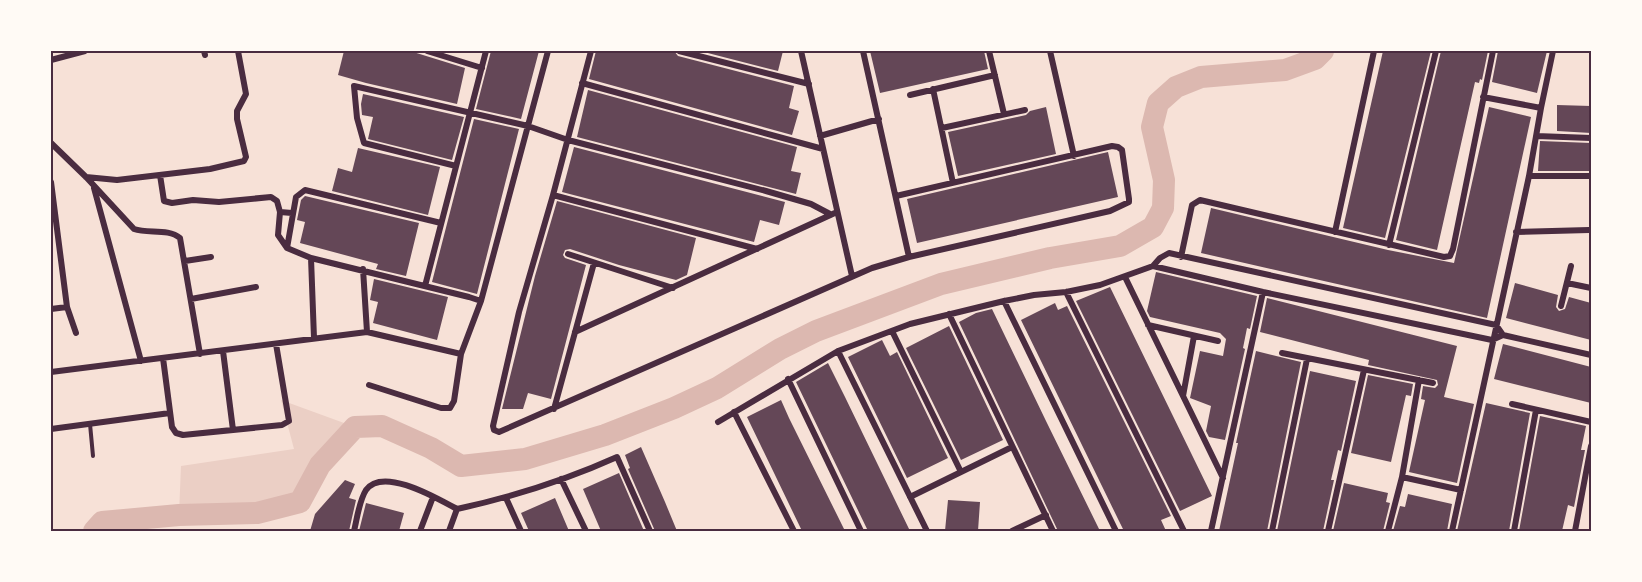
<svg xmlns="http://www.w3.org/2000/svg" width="1642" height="582" viewBox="0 0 1642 582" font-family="Manrope,sans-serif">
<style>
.green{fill:#ebcfc5}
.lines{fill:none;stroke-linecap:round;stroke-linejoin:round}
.river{stroke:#dcb8b0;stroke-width:22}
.building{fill:#644757}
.service{stroke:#4a2c40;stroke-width:4}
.minor{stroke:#4a2c40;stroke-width:6}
.neatline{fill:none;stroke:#4a2c40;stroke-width:2}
</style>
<rect width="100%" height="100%" fill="#f7e1d7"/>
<path class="green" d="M281,400l74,27 -35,38 -20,37 -43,11 -78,2 2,-49 113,-17z"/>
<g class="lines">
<path class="river" d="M94,531l8,-9 77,-7 78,-2 43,-11 20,-37 35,-38 27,-1 49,22 30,18 64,-7 80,-24 69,-27 43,-20 63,-39 36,-18 125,-47 109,-26 70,-12 33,-19 10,-19 1,-28 -12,-53 6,-24 18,-16 25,-10 84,-7 30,-11 8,-8"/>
</g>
<path class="building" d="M344,51h66l55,17 -8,36 -91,-21 -28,-8z
M491,51h48l-18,68 -45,-10z
M596,51h78l4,5 116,30 -5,22 10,3 -7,24 -203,-56z
M700,51h83l-5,20z
M870,51h114l4,18 -108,24z
M1383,51h48l-46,187 -42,-10z
M1441,51h47l-6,29 -2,-1 -1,4 -4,-1 -38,168 -41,-10z
M1498,51h49l-10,42 -45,-11z
M588,90l209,57 -6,24 10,2 -5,21 -219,-57z
M363,94l101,23 -12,43 -84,-21 5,-22 -11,-2 -1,-11z
M1557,105l34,1v27l-34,-2z
M1046,107l10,47 -98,22 -10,-44 78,-17 4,-4z
M1489,107l42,10 -44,201 -286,-65 10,-45 177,42 66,13z
M474,119l45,10 -42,165 -45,-12z
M1540,141l51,2v28h-53z
M574,147l211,55 -6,23 -19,-5 -6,22 -192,-50z
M358,148l82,19 -12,48 -96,-24 6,-23 14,4z
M1108,152l10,45 -201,46 -10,-44z
M305,196l114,27 -13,53 -30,-7 2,-5 -78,-21 5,-21 -8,-2 4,-20z
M557,201l139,37 -9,37 -11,5 -57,-15 -49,-16 -5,1 -2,5 2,3 21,7 -35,134 -23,-6 -5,16h-21l33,-133z
M1156,272l101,24 -7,33 -3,-1 -4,20 2,1 -20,91 -16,-3 -3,-6 5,-25 -21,-8 10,-47 23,5 3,-17 -6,-6 -70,-16 -3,-6z
M374,279l74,18 -11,43 -64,-17 5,-21 -8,-2z
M1515,283l43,12 -2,12 3,4 6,-2 4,-12 22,6v37l-85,-22z
M1110,287l102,209 -32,15 -104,-210z
M1267,298l190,48 -13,51 30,7 -17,79 -48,-11 16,-72 -4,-1 2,-13 12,2 3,-3 -1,-5 -69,-15 1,-5 -109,-28z
M1055,303l3,7 9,-4 104,210 -10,4 5,11h-42l-5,-10 -98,-201z
M992,309l54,112 54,110h-42l-99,-209 17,-9z
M949,326l54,114 -42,20 -55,-112z
M882,340l8,16 7,-4 51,106 -41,20 -59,-121z
M1503,344l88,23v36l-97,-24z
M1256,351l45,11 -34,169h-48l19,-88h-2z
M828,363l17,34 65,134h-42l-72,-149z
M1310,371l46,10 -15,70 -3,-1 -7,30h3l-11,51h-46z
M1368,375l45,9 -2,12 -5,-1 -15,67 -40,-9z
M781,400l8,18 56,113h-43l-55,-114z
M1486,403l44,10 -21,118h-52z
M1540,416l46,10 -5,24h4l-11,57 -6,-2 -6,26h-43z
M641,447l24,55 12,29h-22l-27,-62 2,-1 -5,-13z
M619,473l25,58h-43l-18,-42z
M345,480l10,4 -6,14 7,2 -7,31h-39l5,-17z
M1344,483l44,10 -2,9 4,1 -7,28h-50z
M1408,494l44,10 -5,27h-54l7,-25 5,1z
M555,498l14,33h-40l-8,-18z
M948,500l32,2 -2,29h-33z
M366,503l38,10 -5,18h-40z"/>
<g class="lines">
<path class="service" d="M90,424l3,32"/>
<path class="minor" d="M204,51l1,4
M427,51l55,17
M591,51l-38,144 -34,117 -26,114 1,4 5,2 373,-164 37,-11 201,-46 19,-9v-3l-7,-49 -4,-3 -6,-1 -216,50
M679,51l130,33
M801,51l51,225
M863,51l46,206
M989,51l15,63
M1050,51l24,105
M51,60l34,-9
M582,83l241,66
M933,89l20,94
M910,95l85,-20
M1483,97l58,11
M942,128l83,-18
M820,136l59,-17
M1536,136l55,2
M51,143l35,34 48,52c14,5 34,-1 46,9l20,116
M456,166l-92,-23 -7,-25 -3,-32 174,40 40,14 198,51 45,13 19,10
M160,175l4,26 8,2 21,-3 26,2 52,-5 6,4 3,11 12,1
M1529,176h62
M86,177l31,3 93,-11 34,-8 2,-4 -9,-38v-8l9,-17 -8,-43
M51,182l16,125 9,26
M94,188l47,173
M553,195l204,54
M280,212l-2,23 9,13 24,10 158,39 12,4
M1335,232l39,-181
M1516,232l73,-2
M1389,245l47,-194
M287,248l9,-51 9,-7 136,33
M568,254l105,34
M1181,257l11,-52 8,-5 244,57 6,-1 3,-7 40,-198
M311,258l3,80
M185,261l26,-4
M1153,266l110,26 229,48 11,-5 88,20
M363,269l4,63
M1125,277l98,201
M1567,283l24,5
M425,286l61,-235
M1066,292l118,239
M191,299l65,-12
M1004,301l112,230
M1561,306l10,-40
M51,309l16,-2
M949,314l104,217
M1148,325l70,16
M892,331l69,141
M575,332l262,-120
M223,351l10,79
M838,351l89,180
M1282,353l151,30
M163,358l9,69 4,6 7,2 99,-10 7,-4 -13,-77
M51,372l316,-40 94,22
M788,379l73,152
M369,385l72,23h9l4,-7 7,-47 20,-53 67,-250
M1183,396l11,-60
M1512,404l79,18
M554,409l40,-146
M734,412l60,119
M718,422l120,-71 72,-27 94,-23 30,-6 32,-3 34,-7 53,-19 7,-8 9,-5 327,72 7,10
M51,429l119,-16
M1402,477l59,13
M561,479l25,52
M910,497l102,-50
M506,498l15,33
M457,509c55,-12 109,-29 160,-52l33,74
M354,531c3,-12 5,-30 12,-41 17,-24 72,9 91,19
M420,531l13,-34
M449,531l8,-22
M1012,531l34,-16
M1211,531l52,-239
M1272,531l35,-172
M1328,531l36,-161
M1388,531l14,-54 17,-97
M1452,531l77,-355 12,-68 12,-57
M1514,531l22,-121
M1575,531l16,-85"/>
</g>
<rect width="1642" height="582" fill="none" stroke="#fffaf5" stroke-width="105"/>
<rect x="52" y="52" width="1538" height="478" class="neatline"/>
</svg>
